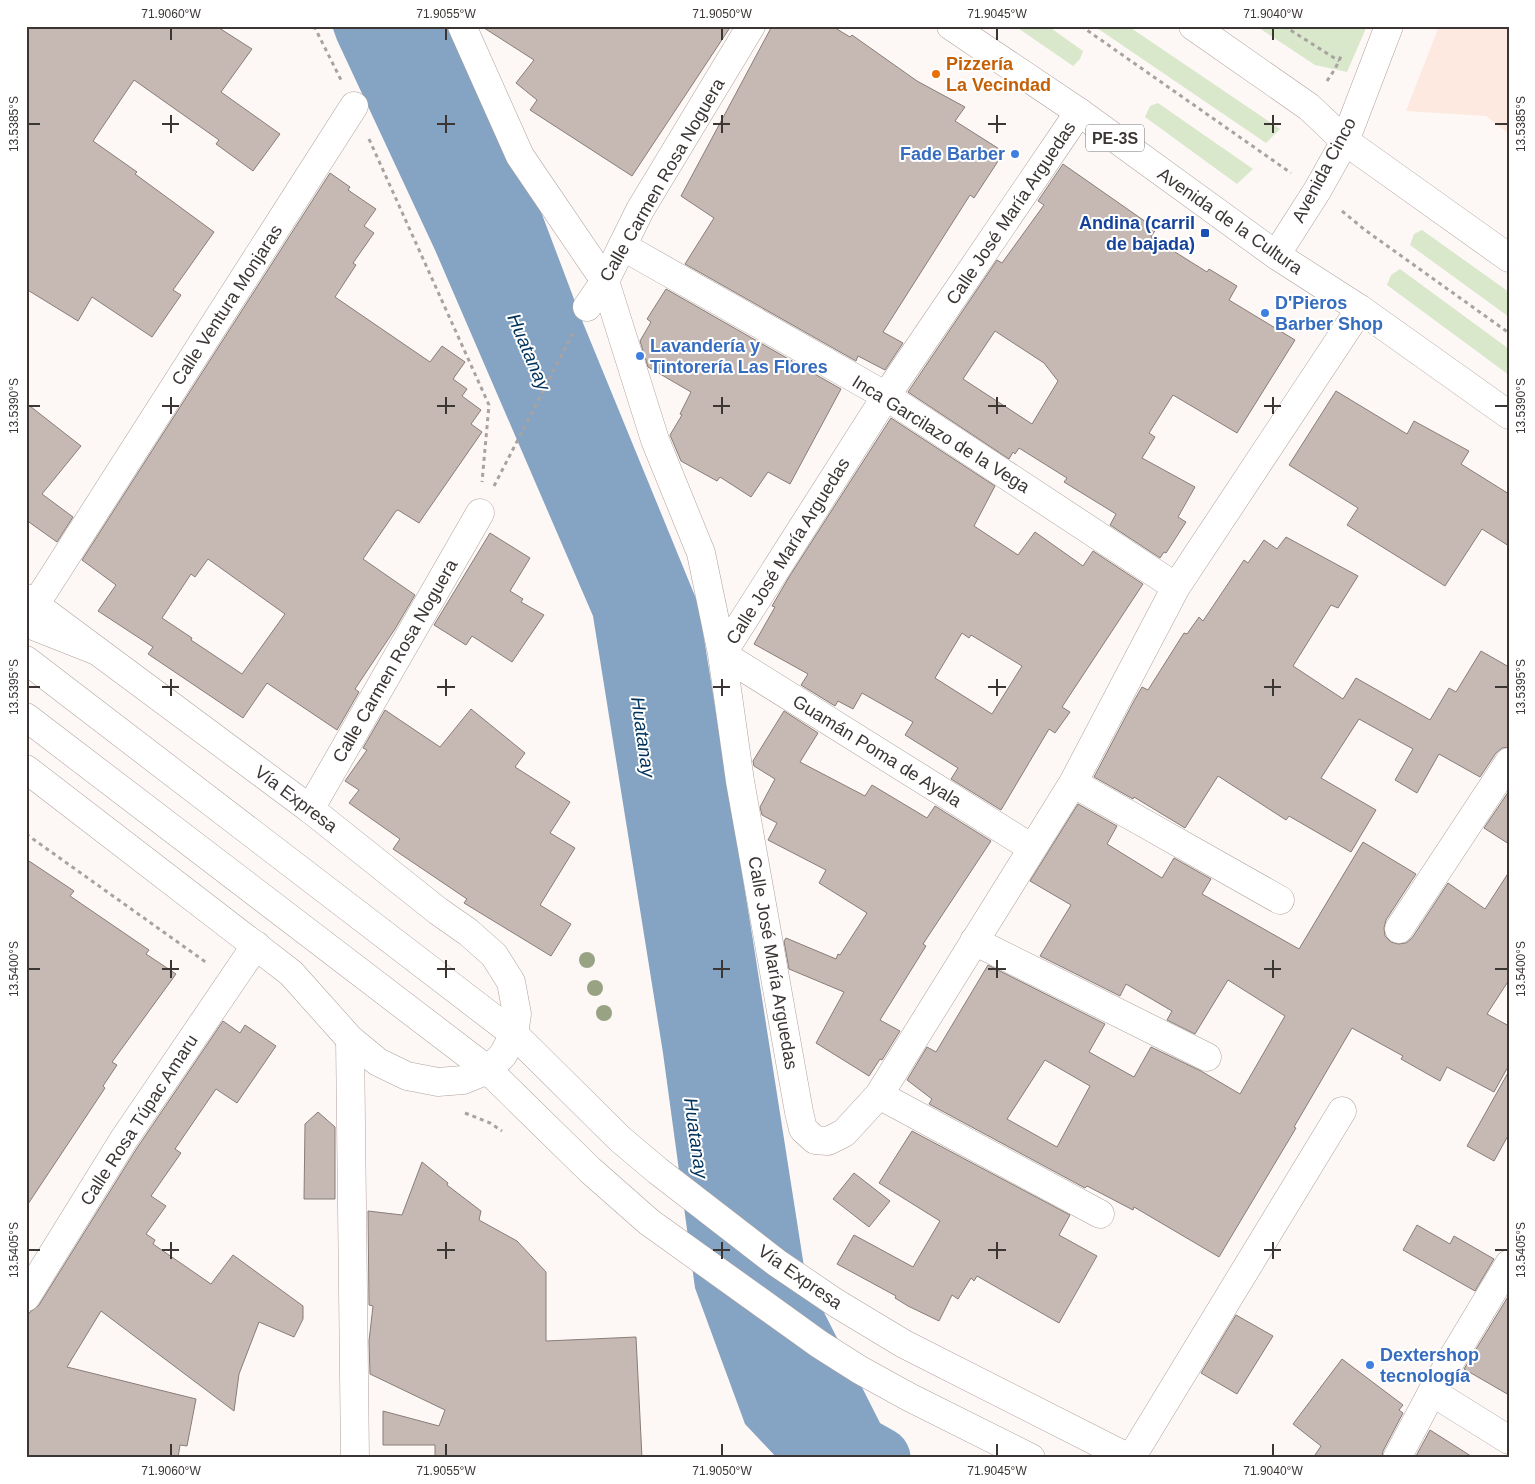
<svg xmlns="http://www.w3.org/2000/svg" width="1535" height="1484" viewBox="0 0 1535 1484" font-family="Arial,sans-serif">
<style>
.built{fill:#fee9e0}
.green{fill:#d9e7ca}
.water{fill:#85a3c2}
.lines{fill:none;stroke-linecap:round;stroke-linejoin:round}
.river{stroke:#85a3c2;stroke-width:61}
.building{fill:#c6b9b4;stroke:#897d78;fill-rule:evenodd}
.street-casing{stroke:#aea29d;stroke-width:29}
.secondary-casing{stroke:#aea29d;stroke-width:29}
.primary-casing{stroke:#aea29d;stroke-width:29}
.highway-casing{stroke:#aea29d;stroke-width:29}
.path{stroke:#a8a3a1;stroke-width:3;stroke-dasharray:4 4;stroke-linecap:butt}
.street{stroke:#fff;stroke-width:28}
.secondary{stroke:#fff;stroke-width:28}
.primary{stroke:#fff;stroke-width:28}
.highway{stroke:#fff;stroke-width:28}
.tree{fill:#98a383}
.ticks{fill:none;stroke:#3b3634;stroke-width:2}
.food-dot{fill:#e8710a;stroke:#fff;stroke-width:2}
.shop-dot{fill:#3f7fe0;stroke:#fff;stroke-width:2}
.transit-dot{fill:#1a4fb4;stroke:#fff;stroke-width:2}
.labels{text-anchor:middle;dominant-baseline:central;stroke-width:4;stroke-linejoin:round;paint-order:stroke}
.shield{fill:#fff;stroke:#767271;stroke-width:1}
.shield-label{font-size:16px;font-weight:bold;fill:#3b3634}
.food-label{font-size:18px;font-weight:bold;fill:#c56008;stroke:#fff;text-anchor:start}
.shop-label{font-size:18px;font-weight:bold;fill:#366cbe;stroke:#fff;text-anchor:start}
.street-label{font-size:18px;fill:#3b3634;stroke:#fff}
.transit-label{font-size:18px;font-weight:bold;fill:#164399;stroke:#fff;text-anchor:end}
.water-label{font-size:19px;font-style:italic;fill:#00335b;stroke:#fff}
.neatline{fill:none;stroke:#3b3634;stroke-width:2}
.ticks-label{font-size:12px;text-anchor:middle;fill:#3b3634}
</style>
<rect width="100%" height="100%" fill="#fdf8f6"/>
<path class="built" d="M1439,26h70v108l-23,-18 -80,-5z"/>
<path class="green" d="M1015,26h33l35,25 -3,8 -7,7z
M1094,26h34l152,103 -14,14z
M1256,26h111l-20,46 -32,-7z
M1158,103l95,66 -16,15 -92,-67 5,-11z
M1422,230l87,62v25l-99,-72 4,-11z
M1400,269l109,80v26l-122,-90 4,-10z"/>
<path class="water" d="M332,26h97l47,100 79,209 114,278 53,327 54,345 81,160 23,13h-103l-32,-34 -50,-136 -32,-235 -70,-437 -158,-366 -98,-210z"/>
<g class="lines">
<path class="river" d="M429,26l47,100 79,209 114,278 53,327 54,345 81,160 23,13"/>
</g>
<path class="building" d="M26,26h190l36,23 -31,43 59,42 -27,37 -37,-27 3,-4 -85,-60 -41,61 44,31 -2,2 79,58 -41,58 8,5 -29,42 -60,-40 -14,24 -52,-32z
M481,26h250l-99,150 -102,-66 7,-10 -21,-17 18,-23z
M772,26h60l18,11 2,-2 65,46 48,26 -10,14 49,31 -30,46 -4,-3 -87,137 20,11 -18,27 -27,-14 -2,5 -171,-97 29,-46 -33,-22z
M1063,164l93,65 -5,8 56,35 2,-3 28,17 -8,14 66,40 -58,93 -64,-38 -24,38 6,4 -13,21 53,29 -17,30 8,5 -20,31 -2,-1 -4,6 -50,-33 6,-11 -52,-32 3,-4 -48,-30 -4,6 -2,-2 -4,7 -101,-67 89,-132 5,3 42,-58 -6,-4zM995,331l49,32 14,18 -26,43 -69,-45z
M330,173l20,14 -2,3 28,19 -12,17 10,7 -21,30 3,2 -21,32 95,65 12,-16 23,16 -12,17 14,10 -5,7 19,14 -10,14 11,8 -63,91 -21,-13 -2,1 -33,48 52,36 -20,34 -40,60 4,3 -22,38 -70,-47 -24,35 -95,-64 5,-7 -55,-36 18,-26 -34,-25zM208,559l77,55 -43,60 -51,-34 1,-2 -30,-20 29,-44 4,3z
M666,289l175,100 -51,95 -22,-12 -17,25 -31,-20 -3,4 -36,-20 -11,-26 12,-20 -2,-1 11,-22 -43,-25 -8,-26 11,-19 -4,-3z
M1336,391l71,43 7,-13 55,30 -8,13 48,30v52l-27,-17 -37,57 -98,-61 11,-17 -69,-43z
M26,403l55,43 -39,48 31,23 -16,25 -31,-22z
M891,418l104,68 -21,40 44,29 17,-23 48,34 10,-15 50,33 -81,123 8,5 -15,21 -6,-4 -48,81 -50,-31 7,-11 -53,-33 8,-13 -51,-29 -9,16 -15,-8 -3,5 -34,-21 7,-11 -54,-30 21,-37 -3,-1 17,-29zM962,633l7,5 2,-3 51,31 -30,48 -57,-36z
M490,533l40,25 -20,33 13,8 -2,3 23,13 -32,47 -40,-26 -6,9 -32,-20z
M1286,537l72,39 -20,32 -7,-3 -38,61 50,33 13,-21 74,42 19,-32 7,4 25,-41 28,16v80l-7,1 -6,5 -16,24 -41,-23 -22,39 -22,-13 18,-31 -54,-30 -38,59 55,32 -25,42 -62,-36 -3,4 -68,-44 -33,52 -51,-31 -1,2 -39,-22 41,-78 7,-12 6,3 36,-57 3,1 12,-17 4,4 41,-61 4,3 16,-23 13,9z
M471,709l54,44 -10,14 55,35 -20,31 25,15 -35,57 31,19 -20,32 -87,-53 3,-4 -74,-50 7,-10 -51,-36 10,-13 -14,-9 22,-31 -4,-2 22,-38 55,37z
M784,711l34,22 -18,29 65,34 7,-11 55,33 8,-12 56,35 -68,103 3,2 -46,74 20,11 -18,29 -2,-1 -11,17 -53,-33 28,-51 -55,-23 -5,-28 2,-3 50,21 2,-5 2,1 27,-42 -48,-30 7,-13 -58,-30 9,-17 -15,-8 -2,-8 15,-28 -21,-13 -1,-5z
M1509,791v53l-25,-16z
M1078,804l39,22 -10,18 55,34 12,-20 37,21 -9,15 97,55 64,-107 53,32 -30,46 -2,8 1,8 6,6 7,2 8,-1 6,-5 36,-55 37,26 24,-37v108l-22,34 22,12v39l-15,27 -47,-25 -7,14 -39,-22 2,-3 -51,-28 -58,99 2,1 -77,129 -85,-50 -1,3 -46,-24 -2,2 -156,-84 3,-5 -25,-19 20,-33 9,5 52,-87 117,59 -16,28 45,25 17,-30 50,24 39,23 45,-78 -57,-36 -33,54 -28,-14 5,-9 -46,-27 -6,12 -80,-40 31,-51 -41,-24zM1045,1060l45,26 -33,61 -50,-28z
M26,859l48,32 -4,5 79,54 -3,4 30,20 -64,88 5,3 -14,21 2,2 -79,119z
M223,1021l17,12 5,-8 31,21 -39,57 -21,-14 -41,60 6,4 -30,43 15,10 -20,28 9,6 -2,4 58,40 22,-29 70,51v13l-9,18 -35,-15 -20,52 -5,37 -133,-100 -34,56 129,32 -9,47 -7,-1 -2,13h-152v-140l4,-6 9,-7 98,-157z
M1509,1071v63l-15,27 -27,-15z
M318,1112l17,15v72h-31l1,-75z
M912,1131l158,84 -11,20 38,21 -38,67 -82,-47 -3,5 -3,-3 -13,21 -6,-4 -13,26 -31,-15 -13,-8 1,-2 -59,-32 17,-29 59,32 27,-46 -61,-38z
M422,1162l26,21 -1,2 34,26 -2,9 38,21 29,31v69l90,-4 6,121 -207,-2v-11h-52v-34l56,15 6,-16 -75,-36 -1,-33 4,-35 -4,-1 -1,-94 34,4z
M854,1173l36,28 -21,26 -36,-28z
M1417,1225l33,19 4,-8 40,23 -19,32 -72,-41z
M1509,1295v100l-45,-26z
M1236,1315l37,21 -36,58 -36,-21z
M1342,1359l61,46 -4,5 4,3 -20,38 -1,7h-69l8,-12 -28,-22z
M1430,1430l44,28h-59z"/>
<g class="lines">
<g class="street-casing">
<path id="street" d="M462,26l58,130 85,125 50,159 46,113 21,101 310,194
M1079,112l-193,284 -164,258 18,127 59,331 4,17 12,11 13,1 16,-8 35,-38 194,-312 103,-196 184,-278
M622,246l264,150 290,191
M1276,255l41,-64 28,-50 44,-115
M587,307l18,-26 35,-71 111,-184
M35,605l319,-499
M1073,783l207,117
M310,809l170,-296
M1399,929l110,-167
M974,941l233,116
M350,1039l5,419
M879,1095l221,119
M1509,1264l-77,128 77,48
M26,1297l98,-158 132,-194
M1131,1458l211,-347
M1397,1458l35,-66"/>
</g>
<g class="secondary-casing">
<path id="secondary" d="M26,598l284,211 128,102 30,21 26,23 17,27 6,32 -3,20 -11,21 -15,15 -25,10 -25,2 -31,-6 -29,-14 -28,-23 -59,-66 -265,-204"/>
</g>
<g class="primary-casing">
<path id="primary" d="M26,623l71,28
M26,660l488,374 106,105 38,32 119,92 59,40 68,41 225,114
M26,717l462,353 102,100 59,52 170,122 41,26 49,27 122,61"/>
</g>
<g class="highway-casing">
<path id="highway" d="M951,26l128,86 197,143 84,54 149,106
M1193,26l116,81 36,34 164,117"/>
</g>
<path class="path" d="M314,26l27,54
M1081,26l210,147
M1284,26l55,35
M1327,81l8,-12 7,-15
M369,139l120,266 -7,77
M1342,211l23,19 144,103
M494,486l79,-153
M26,834l181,129
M465,1113l25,10 12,8"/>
<use href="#street" class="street"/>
<use href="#secondary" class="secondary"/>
<use href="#primary" class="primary"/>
<use href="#highway" class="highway"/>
</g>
<g class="tree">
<circle cx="587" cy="960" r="8"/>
<circle cx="595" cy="988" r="8"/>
<circle cx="604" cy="1013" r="8"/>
</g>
<path class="ticks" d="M171,28v12M446,28v12M722,28v12M997,28v12M1273,28v12M171,115v18M446,115v18M722,115v18M997,115v18M1273,115v18M28,124h12M162,124h17M437,124h18M713,124h17M988,124h18M1264,124h17M1495,124h13M171,397v17M446,397v17M722,397v17M997,397v17M1273,397v17M28,406h12M162,406h17M437,406h18M713,406h17M988,406h18M1264,406h17M1495,406h13M171,679v17M446,679v17M722,679v17M997,679v17M1273,679v17M28,687h12M162,687h17M437,687h18M713,687h17M988,687h18M1264,687h17M1495,687h13M171,960v18M446,960v18M722,960v18M997,960v18M1273,960v18M28,969h12M162,969h17M437,969h18M713,969h17M988,969h18M1264,969h17M1495,969h13M171,1242v17M446,1242v17M722,1242v17M997,1242v17M1273,1242v17M28,1250h12M162,1250h17M437,1250h18M713,1250h17M988,1250h18M1264,1250h17M1495,1250h13M171,1444v12M446,1444v12M722,1444v12M997,1444v12M1273,1444v12"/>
<circle class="food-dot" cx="936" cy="74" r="5"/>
<g class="shop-dot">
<circle cx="1015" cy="154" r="5"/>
<circle cx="1265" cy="313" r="5"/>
<circle cx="640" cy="356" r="5"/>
<circle cx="1370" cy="1365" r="5"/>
</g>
<rect class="transit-dot" x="1200" y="228" width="10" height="10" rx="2.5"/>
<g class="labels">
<rect class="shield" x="1086" y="124.5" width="58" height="27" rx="4"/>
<g class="shield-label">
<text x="1115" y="138">PE-3S</text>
</g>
<g class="food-label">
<text x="946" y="64">Pizzería<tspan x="946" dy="21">La Vecindad</tspan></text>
</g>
<g class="shop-label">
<text x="1005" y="154" text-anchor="end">Fade Barber</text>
<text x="1275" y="303">D'Pieros<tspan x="1275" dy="21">Barber Shop</tspan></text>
<text x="650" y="346">Lavandería y<tspan x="650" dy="21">Tintorería Las Flores</tspan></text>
<text x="1380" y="1355">Dextershop<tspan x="1380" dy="21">tecnología</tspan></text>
</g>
<g class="street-label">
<text transform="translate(1324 170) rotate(-62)">Avenida Cinco</text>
<text transform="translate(662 180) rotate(-60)">Calle Carmen Rosa Noguera</text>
<text transform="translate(1011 213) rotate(-56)">Calle José María Arguedas</text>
<text transform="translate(1230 221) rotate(35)">Avenida de la Cultura</text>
<text transform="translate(227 305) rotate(-57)">Calle Ventura Monjaras</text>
<text transform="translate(941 434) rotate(32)">Inca Garcilazo de la Vega</text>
<text transform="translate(788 551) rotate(-58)">Calle José María Arguedas</text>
<text transform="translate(395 661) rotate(-60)">Calle Carmen Rosa Noguera</text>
<text transform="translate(877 751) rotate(32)">Guamán Poma de Ayala</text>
<text transform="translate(296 799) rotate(37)">Vía Expresa</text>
<text transform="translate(773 963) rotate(80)">Calle José María Arguedas</text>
<text transform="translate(139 1120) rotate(-57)">Calle Rosa Túpac Amaru</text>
<text transform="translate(800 1277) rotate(35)">Vía Expresa</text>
</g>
<g class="transit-label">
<text x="1195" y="223">Andina (carril<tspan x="1195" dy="21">de bajada)</tspan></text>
</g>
<g class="water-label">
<text transform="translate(529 352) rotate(67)">Huatanay</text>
<text transform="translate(643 737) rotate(82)">Huatanay</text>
<text transform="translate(696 1138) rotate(82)">Huatanay</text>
</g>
</g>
<rect width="1535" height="1484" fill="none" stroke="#ffffff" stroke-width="55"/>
<rect x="28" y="28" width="1480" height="1428" class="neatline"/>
<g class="ticks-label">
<text x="171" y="18">71.9060°W</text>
<text x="446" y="18">71.9055°W</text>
<text x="722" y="18">71.9050°W</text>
<text x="997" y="18">71.9045°W</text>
<text x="1273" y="18">71.9040°W</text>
<text transform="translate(14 124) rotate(-90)" y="4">13.5385°S</text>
<text transform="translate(1521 124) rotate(-90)" y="4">13.5385°S</text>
<text transform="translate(14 406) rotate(-90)" y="4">13.5390°S</text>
<text transform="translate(1521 406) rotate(-90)" y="4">13.5390°S</text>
<text transform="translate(14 687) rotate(-90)" y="4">13.5395°S</text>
<text transform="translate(1521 687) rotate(-90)" y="4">13.5395°S</text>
<text transform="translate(14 969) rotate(-90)" y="4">13.5400°S</text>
<text transform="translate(1521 969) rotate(-90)" y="4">13.5400°S</text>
<text transform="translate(14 1250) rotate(-90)" y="4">13.5405°S</text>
<text transform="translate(1521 1250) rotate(-90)" y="4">13.5405°S</text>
<text x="171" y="1475">71.9060°W</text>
<text x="446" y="1475">71.9055°W</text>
<text x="722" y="1475">71.9050°W</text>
<text x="997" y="1475">71.9045°W</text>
<text x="1273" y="1475">71.9040°W</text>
</g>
</svg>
